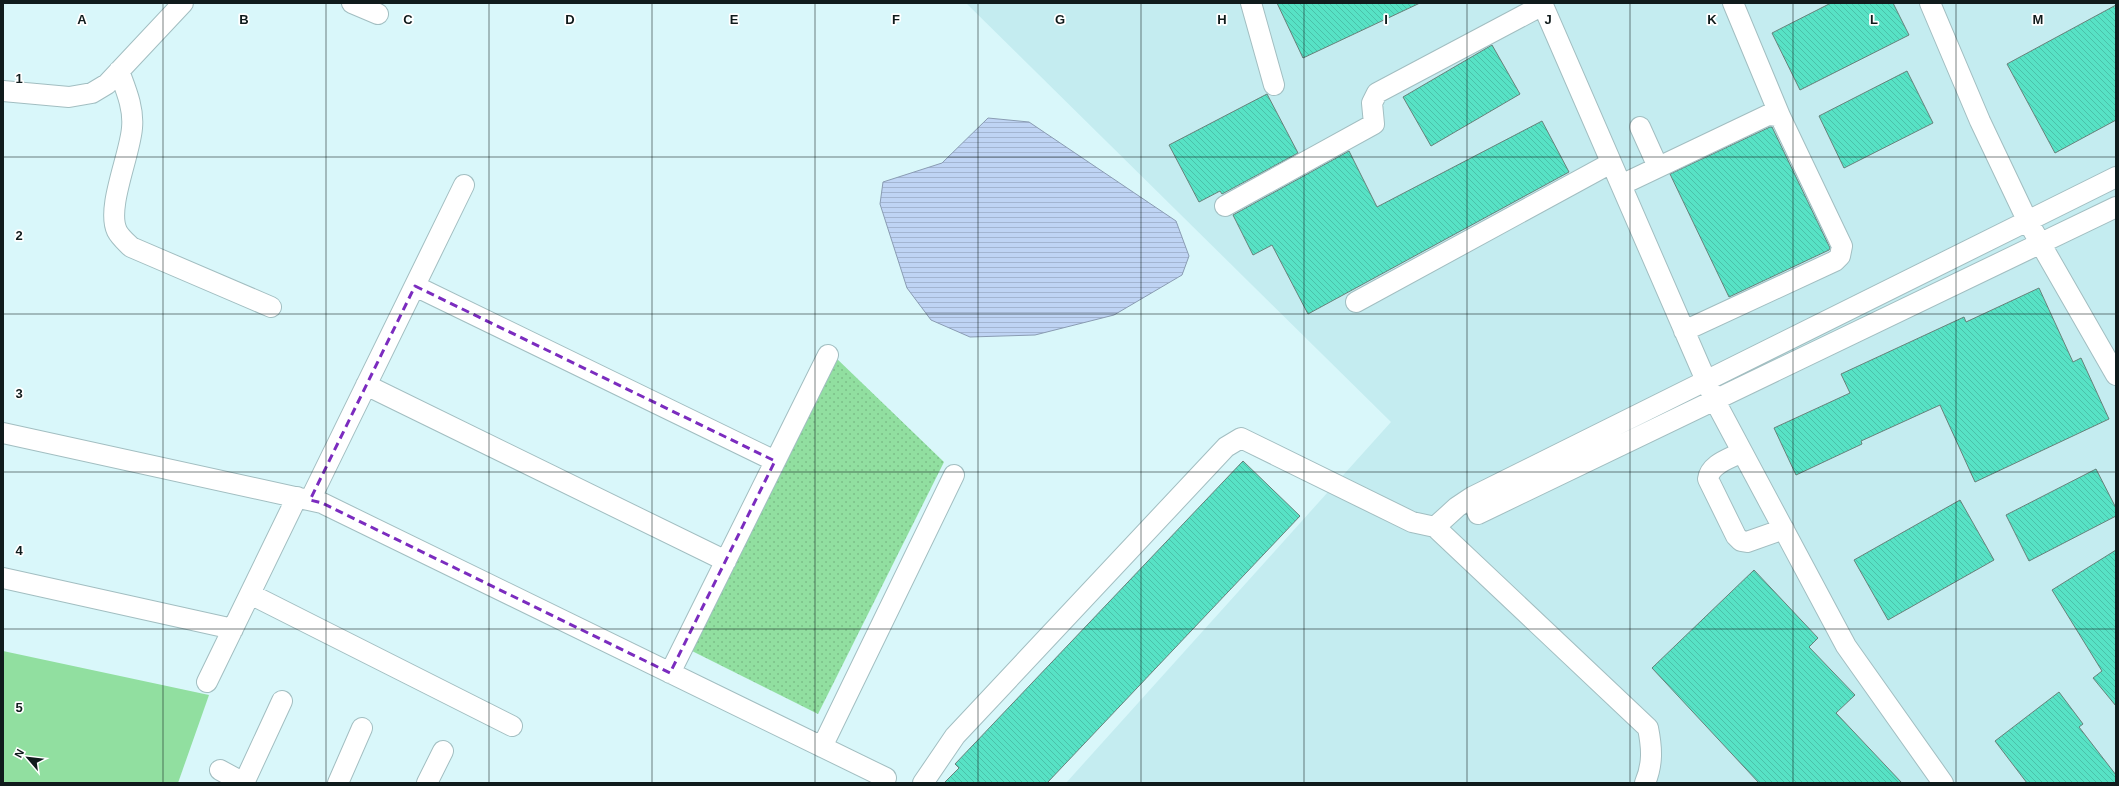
<svg xmlns="http://www.w3.org/2000/svg" width="2119" height="786" viewBox="0 0 2119 786" font-family="Helvetica,sans-serif">
<style>
.built{fill:#c4ecf0}
.grass{fill:#91dfa0}
.park{fill:url(#park-dots)}
.water{fill:url(#water-rules);stroke:#8a9cb3}
.building{fill:url(#building-back-hatch);stroke:#67817a}
.lines{fill:none;stroke-linecap:round;stroke-linejoin:round}
.minor-casing{stroke:#a2bec1;stroke-width:22}
.minor{stroke:#fff;stroke-width:20}
.marked{fill:none;stroke:#7b2cbf;stroke-width:3;stroke-dasharray:8 5;stroke-linejoin:round}
.grid{fill:none;stroke:#101b1c;stroke-width:1;stroke-opacity:0.55}
.grid-label{font-size:13px;text-anchor:middle;font-weight:bold;fill:#101b1c;stroke:#fff;stroke-width:3.5;stroke-linejoin:round;paint-order:stroke}
</style>
<defs>
<pattern id="park-dots" width="8" height="8" patternUnits="userSpaceOnUse"><rect width="8" height="8" fill="#91dfa0"/><path d="M2 2h.1M6 6h.1" fill="none" stroke="#7cbf89" stroke-width="1.8" stroke-linecap="round"/></pattern>
<pattern id="water-rules" width="6" height="5" patternUnits="userSpaceOnUse"><rect width="6" height="5" fill="#bfd4f4"/><path d="M0 2.5h6" fill="none" stroke="#a3b5d1"/></pattern>
<pattern id="building-back-hatch" width="6" height="6" patternUnits="userSpaceOnUse"><rect width="6" height="6" fill="#57e2c5"/><path d="M-1 5l2 2M0 0l6 6M5-1l2 2" fill="none" stroke="#4bc1a9"/></pattern>
</defs>
<rect width="100%" height="100%" fill="#d9f7fa"/>
<path class="built" d="M966,3h1150v780h-1050l325,-361z"/>
<path class="grass" d="M3,651l206,44 -31,88h-175z"/>
<path class="park" d="M834,356l110,106 -126,252 -128,-64z"/>
<path class="water" d="M988,118l41,4 147,99 13,35 -7,19 -68,40 -79,20 -65,2 -39,-17 -24,-32 -27,-84 3,-22 59,-19z"/>
<path class="building" d="M1277,3h143l-117,55z
M1831,3h62l16,32 -109,55 -28,-57z
M2116,5v115l-61,33 -48,-89z
M1492,45l28,49 -89,52 -28,-49z
M1907,71l26,52 -89,45 -25,-52z
M1267,94l31,59 -76,41 -2,-3 -21,11 -30,-57z
M1542,121l27,51 -261,142 -36,-69 -19,10 -20,-40 116,-64 28,56z
M1770,127h2l58,121 -1,2 -100,47 -59,-123z
M2039,288l34,74 8,-4 28,61 -134,63 -35,-77 -79,36 1,3 -66,31 -22,-47 76,-35 -9,-19 123,-57 2,5z
M1243,461l57,55 -253,267h-103l15,-15 -4,-4z
M2096,469l20,39v8l-87,45 -23,-46z
M1960,500l34,60 -106,60 -34,-60z
M2116,550v156l-23,-28 9,-7 -50,-81z
M1754,570l64,68 -9,9 46,48 -19,18 66,70h-143l-107,-115z
M2059,692l24,32 -4,3 37,48v8h-89l-32,-42z"/>
<g class="lines">
<g class="minor-casing">
<path id="minor" d="M352,3l26,11
M1251,3l23,82
M1542,3l172,396 132,247 97,137
M1733,3l47,113
M1930,3l50,118 47,99 89,155
M119,71c7,19 15,37 13,57 -2,27 -26,80 -15,103 3,6 9,11 14,16l140,60
M3,91l66,6 23,-4 15,-9 76,-81
M1640,127l18,40
M1621,185l147,-70 12,1 62,130 -2,10 -5,5 -151,70
M1225,206l149,-82 -2,-21 5,-10 166,-88
M415,286l360,175
M1356,302l255,-139
M366,385l360,176
M3,433l319,70 564,275
M1742,452c-13,7 -32,12 -34,27l28,57 5,5 6,1 37,-13
M1472,497l6,17 638,-307
M310,500l154,-315
M1435,527l213,201c4,20 5,36 -3,55
M3,578l230,51
M250,594l262,132
M670,673l158,-318
M207,682l90,-185
M822,747l132,-272
M220,770l24,13 38,-82
M338,783l24,-55
M427,783l16,-32
M923,783l32,-47 271,-289 15,-9 171,84 23,5 22,-20 15,-10 644,-320"/>
</g>
<use href="#minor" class="minor"/>
</g>
<path class="marked" d="M415,286l360,175 -105,212 -348,-170 -12,-3z"/>
<path class="grid" d="M163,3v780M326,3v780M489,3v780M652,3v780M815,3v780M978,3v780M1141,3v780M1304,3v780M1467,3v780M1630,3v780M1793,3v780M1956,3v780M3,157h2113M3,314h2113M3,472h2113M3,629h2113"/>
<g class="grid-label">
<text x="82" y="24">A</text>
<text x="244" y="24">B</text>
<text x="408" y="24">C</text>
<text x="570" y="24">D</text>
<text x="734" y="24">E</text>
<text x="896" y="24">F</text>
<text x="1060" y="24">G</text>
<text x="1222" y="24">H</text>
<text x="1386" y="24">I</text>
<text x="1548" y="24">J</text>
<text x="1712" y="24">K</text>
<text x="1874" y="24">L</text>
<text x="2038" y="24">M</text>
<text x="19" y="83">1</text>
<text x="19" y="240">2</text>
<text x="19" y="398">3</text>
<text x="19" y="555">4</text>
<text x="19" y="712">5</text>
</g>
<rect width="2119" height="786" fill="none" stroke="#101b1c" stroke-width="8"/>
<g transform="translate(28 758) rotate(298)" stroke="#ffffff" stroke-width="3" paint-order="stroke">
<path d="M0-3L7 15L0 10L-7 15Z" fill="#101b1c"/>
<text y="-6" font-size="11" font-weight="bold" text-anchor="middle" fill="#101b1c">N</text>
</g>
</svg>
